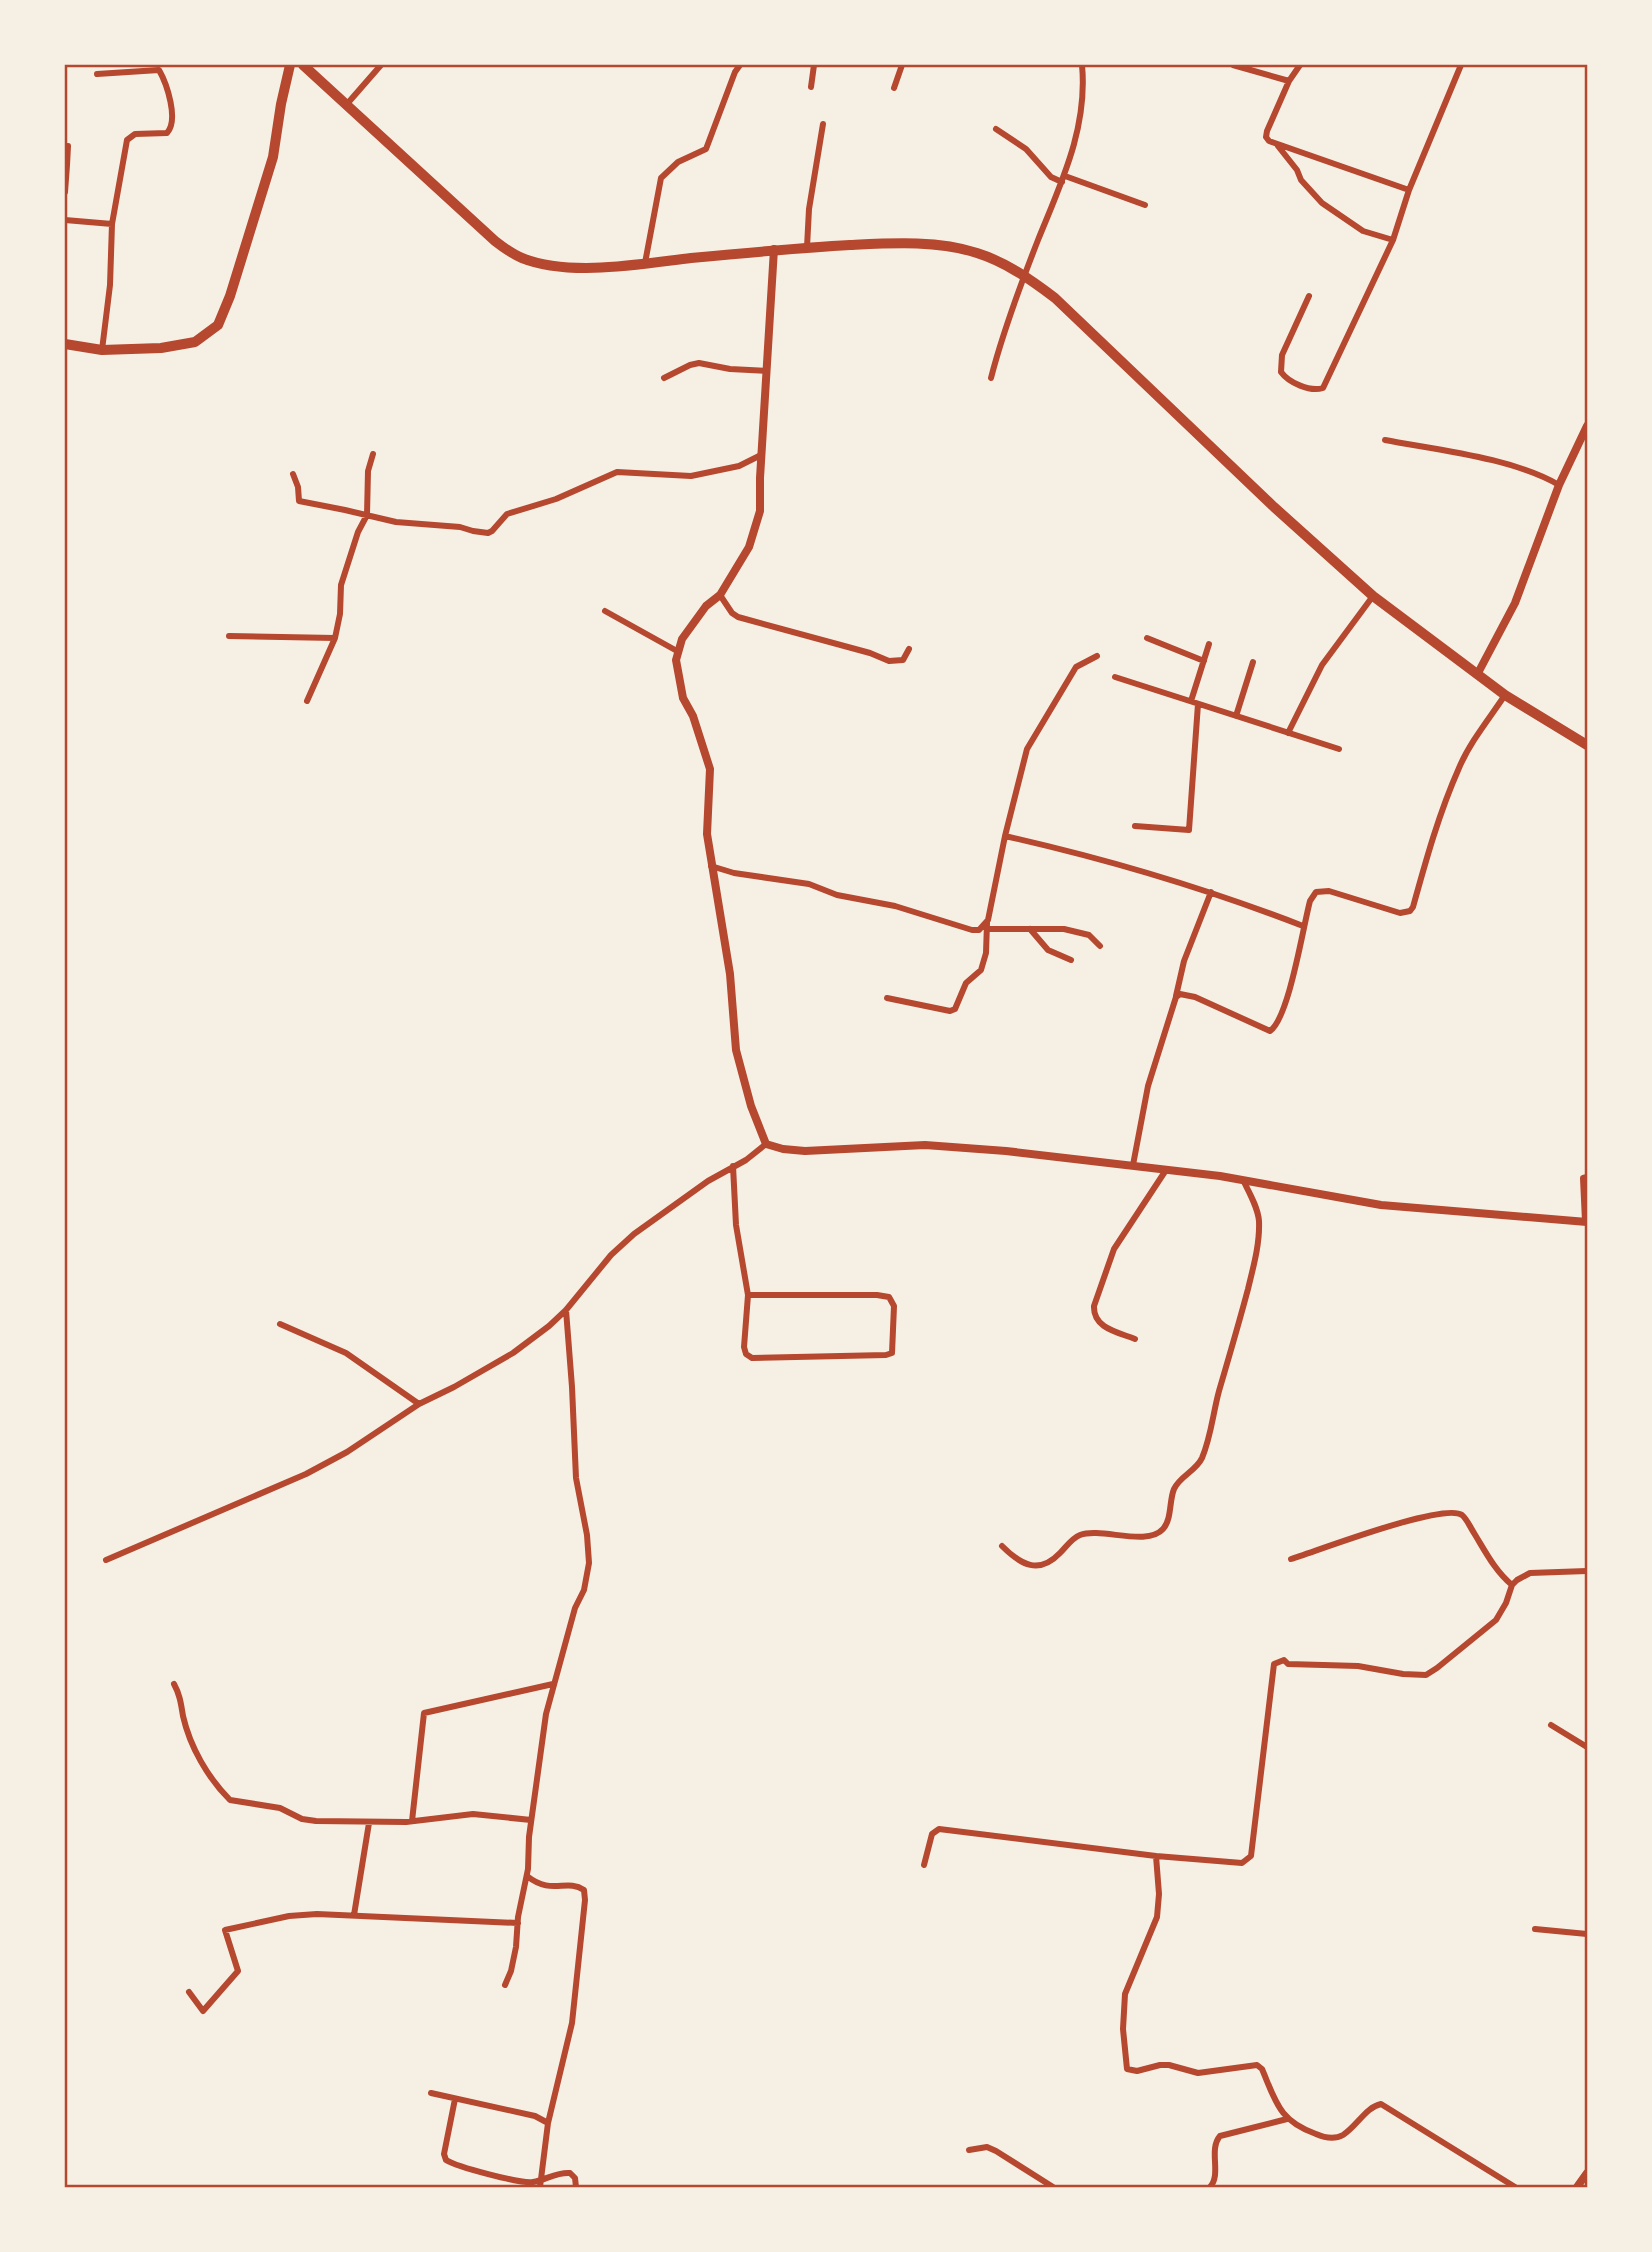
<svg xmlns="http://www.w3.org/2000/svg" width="1652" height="2252" viewBox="0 0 1652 2252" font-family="Figtree,sans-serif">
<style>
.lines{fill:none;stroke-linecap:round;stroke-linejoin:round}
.minor{stroke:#b5482f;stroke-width:6}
.tertiary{stroke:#b5482f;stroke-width:8}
.primary{stroke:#b5482f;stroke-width:10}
.neatline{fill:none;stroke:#b5482f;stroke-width:2.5}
</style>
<rect width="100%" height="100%" fill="#f6efe4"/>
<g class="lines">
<path class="minor" d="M1233,65l56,16
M1300,65l-11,16 -22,50 -1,6 3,4 140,49 -16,50 -70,148c-13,4 -34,-5 -42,-16l1,-17 27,-59
M97,74l62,-4c8,14 20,50 8,63l-32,1 -8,6 -15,84 -2,61 -8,65
M811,87l3,-22
M894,88l8,-23
M347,104l34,-39
M996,129l30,20 25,28 11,5
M1278,146l19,24 4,10 21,23 41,28 30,9
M65,165h2l-2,27
M67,165l1,-19
M1065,176l80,29
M1409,190l52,-125
M65,220l47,4
M807,247l2,-38 14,-85
M645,263l16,-85 17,-16 28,-13 29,-77 5,-7
M664,378l26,-13 9,-2 31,6 37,2
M991,378c12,-47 29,-92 47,-138 23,-57 50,-112 44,-175
M1385,440c53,10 128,18 174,45
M293,474l5,13 1,14 46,9 51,12 64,5 13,4 15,2 4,-2 15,-17 49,-15 61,-27 74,4 48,-10 22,-11
M720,595l12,18 6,4 132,36 19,8 14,-1 6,-11
M605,611l72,40
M229,636l106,2
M1147,638l57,23
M1115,677l224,72
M307,701l28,-63 5,-24 1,-29 17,-53 9,-17 1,-44 5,-17
M1191,701l18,-57
M1236,716l17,-54
M1288,733l34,-68 51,-69
M1135,826l54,4 9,-126
M1005,836c102,23 200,52 298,90
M711,866l23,7 75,11 28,11 58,11 77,24h7l9,-10 17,-84 22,-87 49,-82 21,-11
M987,929h77l25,6 11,11
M1030,929l18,21 23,10
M1176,996l8,-35 27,-69
M887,998l63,13 5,-2 11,-26 15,-13 5,-17 1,-30
M1133,1165l15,-79 28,-89 4,-3 15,3 75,34c19,-13 33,-104 40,-130l6,-9 13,-1 71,22 10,-2 3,-4c13,-47 26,-94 46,-139 11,-26 30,-49 46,-73
M733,1166l3,59 12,70 -4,52 2,7 6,4 134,-3 6,-2 2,-47 -5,-9 -12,-2h-129
M1585,1221l-2,-43 4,-1
M280,1324l66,29 73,51
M1135,1339c-18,-7 -42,-11 -41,-33l20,-57 52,-79
M1002,1546c19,19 37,29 58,7 6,-6 12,-15 20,-18 21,-8 67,12 83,-6 9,-10 6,-28 11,-40 6,-13 22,-18 28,-31 9,-21 11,-45 17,-67 10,-34 20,-68 29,-102 5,-21 12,-45 11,-68 -1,-13 -9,-27 -15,-39
M1291,1559c26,-8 153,-57 171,-44 5,4 8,12 12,18 11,18 21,38 38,52
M106,1560l200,-86 41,-22 72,-48 35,-17 59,-34 36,-27 17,-16 45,-55 23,-21 74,-53 38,-21 20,-16
M174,1684c6,11 7,20 9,32 7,31 25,62 47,84l50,8 22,11 14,2 90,1 67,-8 58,6
M1551,1725l36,22
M412,1821l12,-108 129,-29
M924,1865l8,-31 7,-5 217,27
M527,1876c25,20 39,2 57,14l1,10 -13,123 -24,100
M354,1915l15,-92
M1535,1929l52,5
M505,1985l6,-14 5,-24 2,-30 10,-48 1,-32 17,-123 29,-106 9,-18 5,-27 -2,-28 -11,-57 -4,-91 -6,-77
M189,1992l14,19 35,-40 -13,-41 64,-14 28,-2 201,9
M431,2093l104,23 13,7 -8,64
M455,2099l-11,55 2,6c11,7 75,24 87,22 13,-2 23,-10 37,-9l5,5 1,9
M969,2150l18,-3 9,4 57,36
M1210,2187c12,-13 -2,-37 10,-51l67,-17
M1515,2187l-134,-83c-15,3 -24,22 -38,31 -9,5 -18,3 -27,-1 -37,-13 -40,-32 -54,-65l-5,-4 -59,8 -29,-8h-9l-23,6 -10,-2 -4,-40 2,-35 32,-77 2,-23 -3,-38 86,7 9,-7 23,-192 10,-4 4,4 70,2 45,8 23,1 11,-7 59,-48 10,-17 6,-18 5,-5 13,-7 57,-2"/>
<path class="tertiary" d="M774,249l-14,229v33l-11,36 -29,48 -14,11 -24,33 -6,21 7,38 10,18 17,53 -3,65 23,140 6,76 15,56 15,38 17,5 22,2 120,-6 81,6 214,25 161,29 206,17
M1478,673l37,-70 44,-118 28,-59
M1577,2187l10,-14"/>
<path class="primary" d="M303,65l192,176c9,7 17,13 27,17 48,19 119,6 169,0 53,-5 106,-10 159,-13 41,-2 88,-5 127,8 29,9 54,27 78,45l219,209 99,89 132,99 82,50
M65,344l37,6 59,-2 34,-6 23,-17 12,-29 43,-139 8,-53 9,-39"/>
</g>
<rect width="1652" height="2252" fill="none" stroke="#f6efe4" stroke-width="133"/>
<rect x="66" y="66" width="1520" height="2120" class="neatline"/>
</svg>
